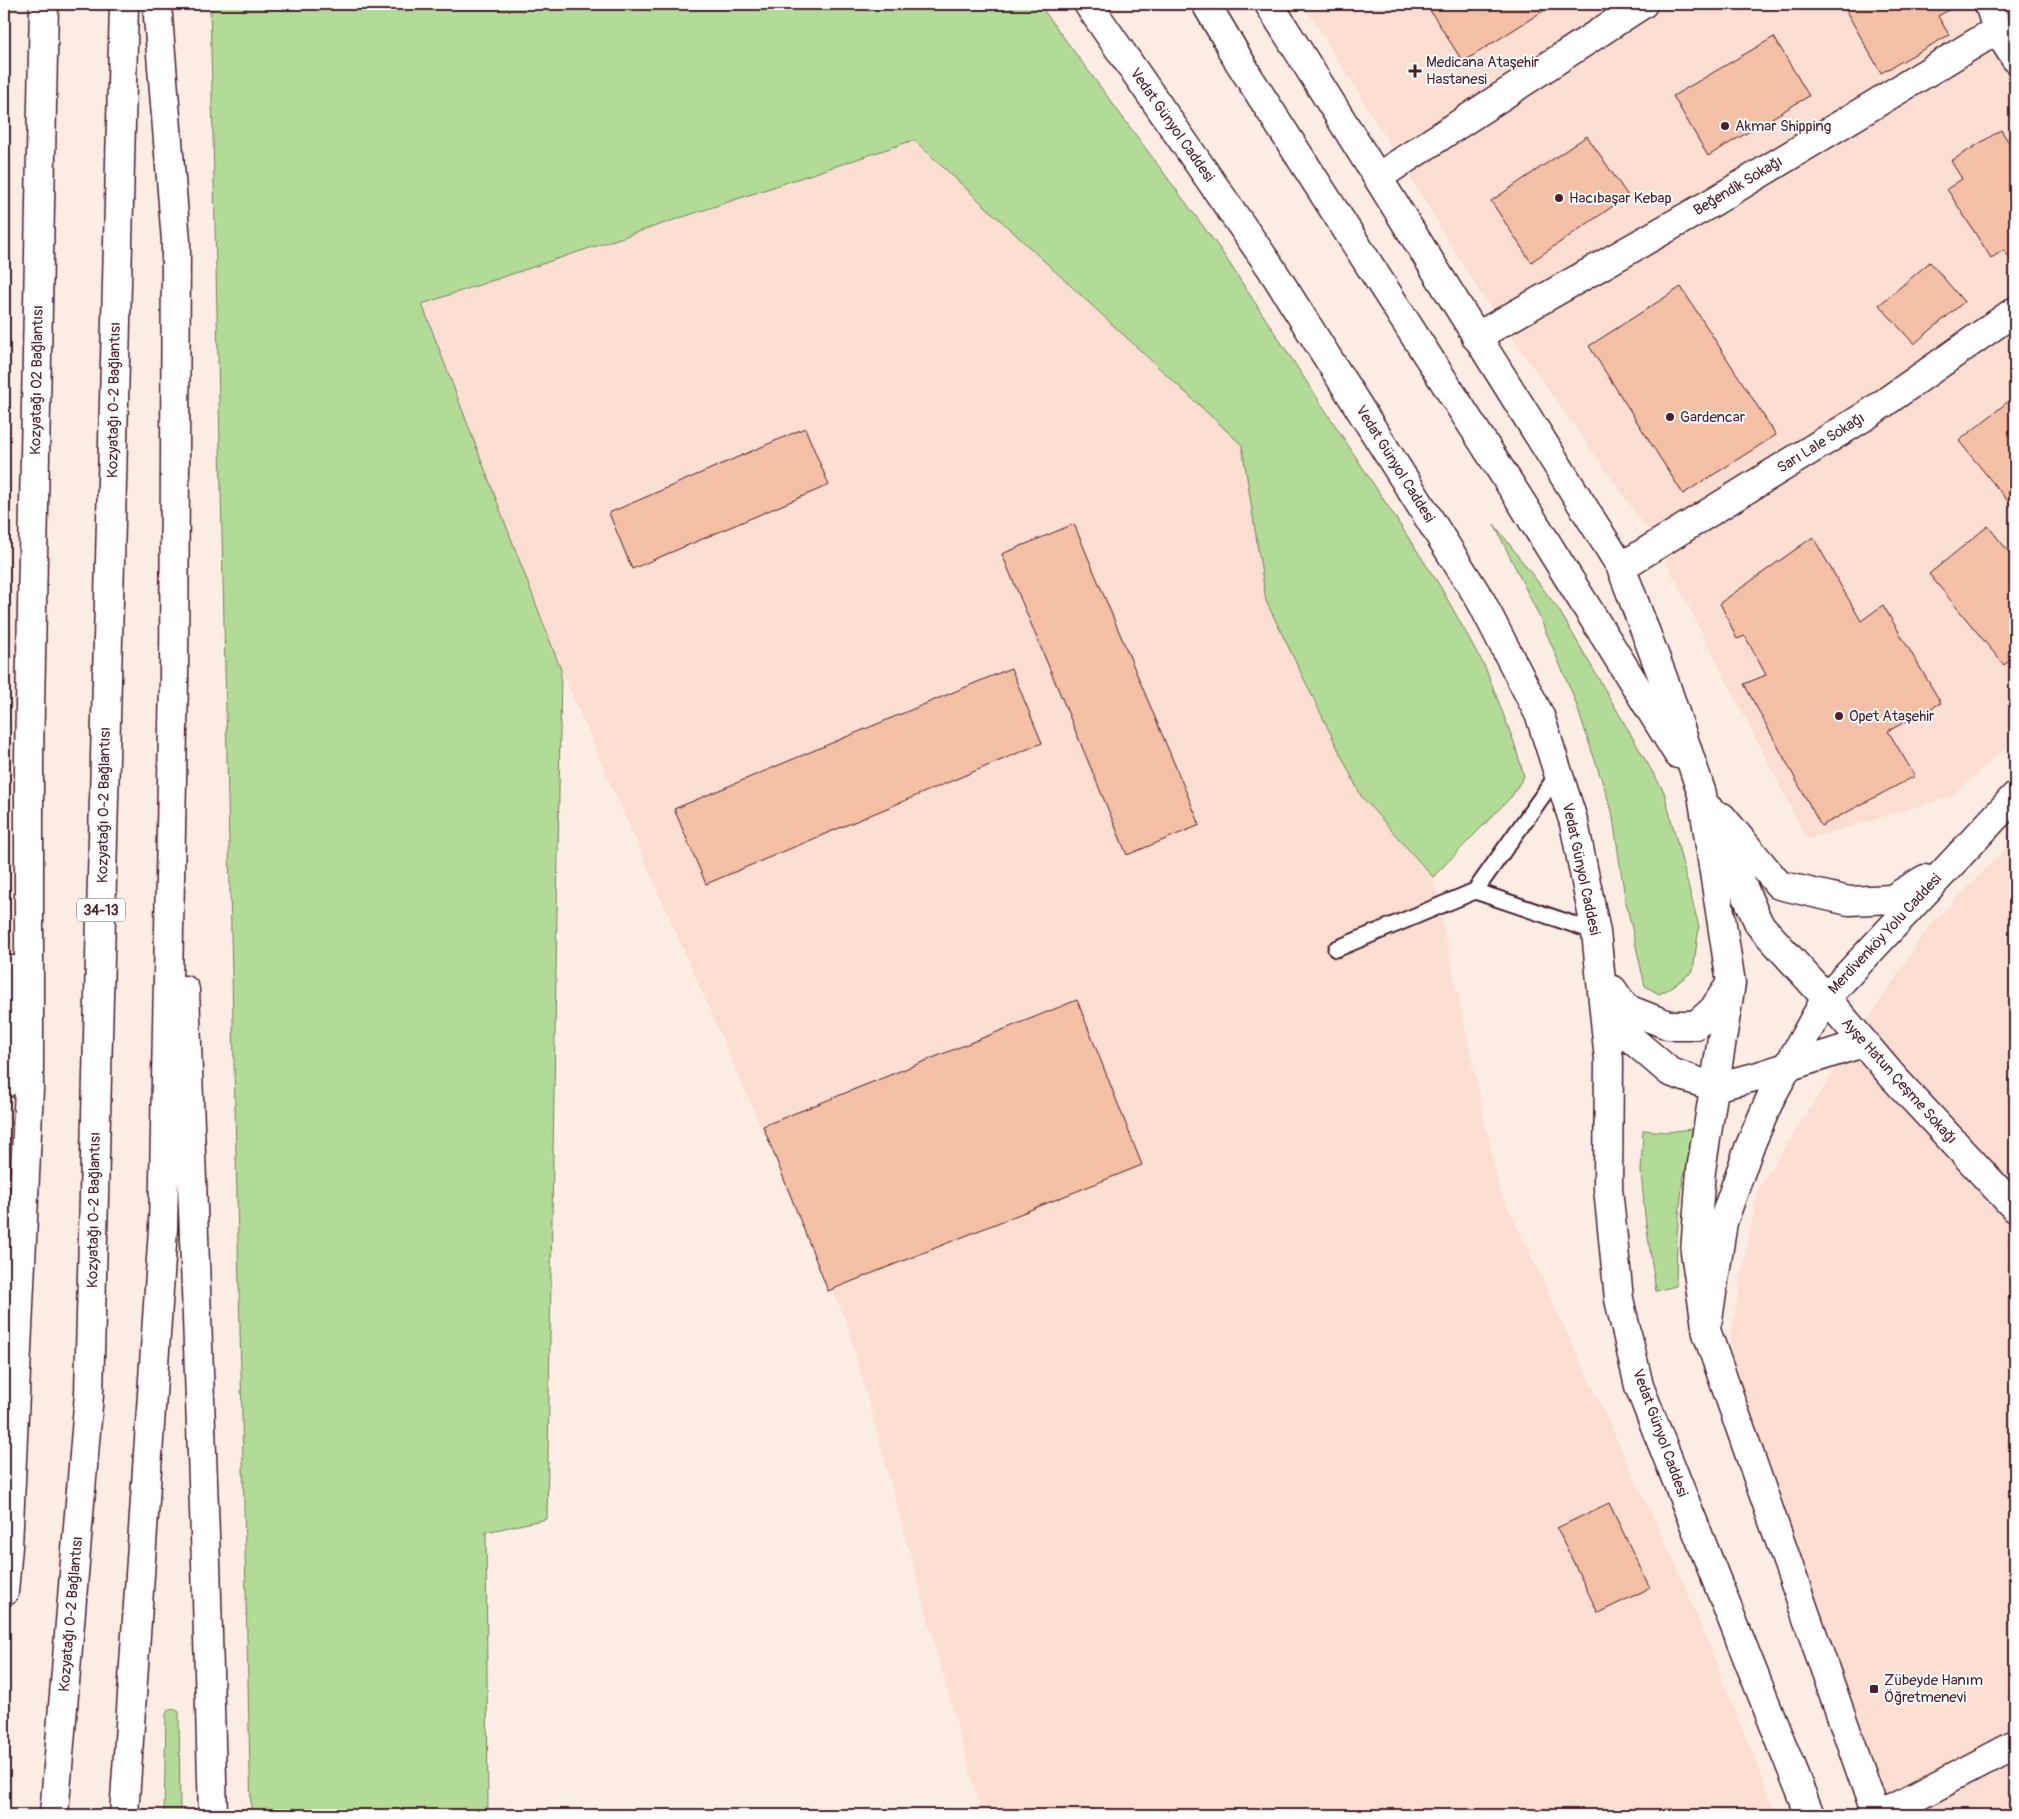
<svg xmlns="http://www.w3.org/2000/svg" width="2019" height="1819" viewBox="0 0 2019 1819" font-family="Pangolin,sans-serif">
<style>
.built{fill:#f9ded1}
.green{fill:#b2db97;stroke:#7e7d61}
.building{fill:#f3bfa5;stroke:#4a1f2b}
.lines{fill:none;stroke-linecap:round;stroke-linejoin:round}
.lane-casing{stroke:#4a1f2b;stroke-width:19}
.street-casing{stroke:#4a1f2b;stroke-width:31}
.secondary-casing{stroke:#4a1f2b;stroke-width:31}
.primary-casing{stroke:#4a1f2b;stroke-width:31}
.highway-casing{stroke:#4a1f2b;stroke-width:31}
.lane{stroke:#fff;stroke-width:15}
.street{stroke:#fff;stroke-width:28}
.secondary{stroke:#fff;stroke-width:28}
.primary{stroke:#fff;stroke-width:28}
.highway{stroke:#fff;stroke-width:28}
.poi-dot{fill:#4a1f2b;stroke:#fff;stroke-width:2}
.labels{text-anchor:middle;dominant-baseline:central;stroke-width:4;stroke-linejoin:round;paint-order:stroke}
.shield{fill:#fff;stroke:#80626b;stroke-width:1}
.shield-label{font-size:14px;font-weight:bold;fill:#4a1f2b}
.poi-label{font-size:15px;fill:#4a1f2b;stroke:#fff;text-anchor:start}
.street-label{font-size:15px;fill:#4a1f2b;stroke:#fff}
</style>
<rect width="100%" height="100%" fill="#fbece4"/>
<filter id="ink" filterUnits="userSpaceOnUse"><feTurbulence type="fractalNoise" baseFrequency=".02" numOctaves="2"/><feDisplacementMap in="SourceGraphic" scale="10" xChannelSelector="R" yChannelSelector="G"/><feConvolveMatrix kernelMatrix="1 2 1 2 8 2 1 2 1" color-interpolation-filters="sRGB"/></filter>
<g filter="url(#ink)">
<path class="built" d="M1304,4h702l4,10 5,7v718l-65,58 -143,42 -152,-299 -171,-242z
M914,140l328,305 24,156 95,195 72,81 66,311 182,389 96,238h-795l-135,-492 -286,-653 -139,-366z
M2015,839v976h-139l-147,-470 29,-156 169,-260z"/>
<path class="green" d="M210,4h829l181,245 220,337 45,81 29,75 10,34 -12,20 -79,81 -72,-81 -95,-195 -24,-156 -328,-305 -492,164 139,366 -14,849 -61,13 2,283h-237z
M1494,524l65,86 105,182 35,135 -6,44 -22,17 -12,6 -14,-8 -20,-88 -13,-87 -39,-116 -33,-77z
M1698,1128l-15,51 -6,56 -1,51 -20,5 -11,-75 -4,-45 2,-41 25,2z
M174,1709l5,3 1,103h-16l2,-101 2,-4z"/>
<path class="building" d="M1426,4h128l-91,58z
M1842,4h103l4,6 -11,6 11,19 -68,38z
M1774,37l35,59 -101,60 -35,-60z
M2001,130l14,22v115l-11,-17 -13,8 -44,-69 15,-10 -11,-18z
M1587,136l41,60 -97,66 -40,-61z
M1930,262l34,40 -50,42 -35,-39z
M1681,287l95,148 -93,59 -94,-148z
M2015,396v114l-56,-69z
M805,428l24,57 -197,84 -23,-56z
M1074,524l126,301 -73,30 -125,-301z
M1988,526l27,34v96l-11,9 -75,-91z
M1813,537l48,84 22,-16 58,98 -53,28 27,45 -94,50 -77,-142 22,-9 -21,-39 -8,3 -17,-36z
M1011,668l31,75 -336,141 -32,-75z
M1077,1000l65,165 -314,126 -65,-165z
M1609,1503l41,85 -52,25 -41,-85z
M2015,1802v13h-13z"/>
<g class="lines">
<g class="lane-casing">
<path id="lane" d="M1475,891l121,41
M1336,949l139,-58 83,-117"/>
</g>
<g class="street-casing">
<path id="street" d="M1989,4l8,26 18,28
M1378,177l265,-173
M1476,337l237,-135 284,-172
M1621,567l246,-152 148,-104
M1882,1815l133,-70"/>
</g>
<g class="secondary-casing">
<path id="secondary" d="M1709,809l50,115 67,74 68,80 121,130
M1722,817l57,68 70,16 43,-2 33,-20
M1708,1319l15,-97 26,-74 22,-51 55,-99 189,-202"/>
</g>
<g class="primary-casing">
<path id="primary" d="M1088,4l183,264 210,333 59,115 34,107 22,109 13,128 -1,128 11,111 20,87 171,429
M1269,4l352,563 45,119 36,108 29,189 -30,187 -6,82 12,81 169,482
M1232,51l288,449 158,254
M1613,990l12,18 43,17h28l17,-15 16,-24
M1609,992l19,44 42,36 44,15 41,-10 108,-34"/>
</g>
<g class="highway-casing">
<path id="highway" d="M1206,4l39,66
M185,990l21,573 7,252
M4,1084l8,-114
M4,1592l4,-46 21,-458v-331l15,-753
M54,1815l35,-421 35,-1390
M124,1815l39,-586 11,-550 2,-438 -19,-237"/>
</g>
<use href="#lane" class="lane"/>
<use href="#street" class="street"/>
<use href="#secondary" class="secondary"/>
<use href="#primary" class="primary"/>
<use href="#highway" class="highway"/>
</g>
</g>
<g class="poi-dot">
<path d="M1412.5 63.5h5v5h5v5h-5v5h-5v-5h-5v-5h5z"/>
<circle cx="1725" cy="126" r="5"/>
<circle cx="1559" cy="198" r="5"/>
<circle cx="1670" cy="417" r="5"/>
<circle cx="1839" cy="716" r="5"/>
<rect x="1869" y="1684" width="10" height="10" rx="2.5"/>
</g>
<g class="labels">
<rect class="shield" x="77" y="898.5" width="48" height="23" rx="4"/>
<g class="shield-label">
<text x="101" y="910">34-13</text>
</g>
<g class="poi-label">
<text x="1426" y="62">Medicana Ataşehir<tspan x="1426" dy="17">Hastanesi</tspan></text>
<text x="1735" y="126">Akmar Shipping</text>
<text x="1569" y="198">Hacıbaşar Kebap</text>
<text x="1680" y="417">Gardencar</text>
<text x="1849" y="716">Opet Ataşehir</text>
<text x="1884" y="1680">Zübeyde Hanım<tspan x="1884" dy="17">Öğretmenevi</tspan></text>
</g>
<g class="street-label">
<text transform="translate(1172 125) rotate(55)">Vedat Günyol Caddesi</text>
<text transform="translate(1738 186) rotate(-31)">Beğendik Sokağı</text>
<text transform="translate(37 380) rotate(-89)">Kozyatağı O2 Bağlantısı</text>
<text transform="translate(114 400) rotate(-89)">Kozyatağı O-2 Bağlantısı</text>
<text transform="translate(1821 443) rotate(-32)">Sarı Lale Sokağı</text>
<text transform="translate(1395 464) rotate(58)">Vedat Günyol Caddesi</text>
<text transform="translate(104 805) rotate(-89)">Kozyatağı O-2 Bağlantısı</text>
<text transform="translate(1581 869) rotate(78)">Vedat Günyol Caddesi</text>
<text transform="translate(1885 934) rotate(-47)">Merdivenköy Yolu Caddesi</text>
<text transform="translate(1899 1081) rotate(48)">Ayşe Hatun Çeşme Sokağı</text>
<text transform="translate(94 1210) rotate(-89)">Kozyatağı O-2 Bağlantısı</text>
<text transform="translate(1660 1433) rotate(70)">Vedat Günyol Caddesi</text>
<text transform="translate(71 1614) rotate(-85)">Kozyatağı O-2 Bağlantısı</text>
</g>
</g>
<rect width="2019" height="1819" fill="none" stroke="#fff" stroke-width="20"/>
<rect x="10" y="10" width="1999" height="1799" fill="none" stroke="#4a1f2b" stroke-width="2" filter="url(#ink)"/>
</svg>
